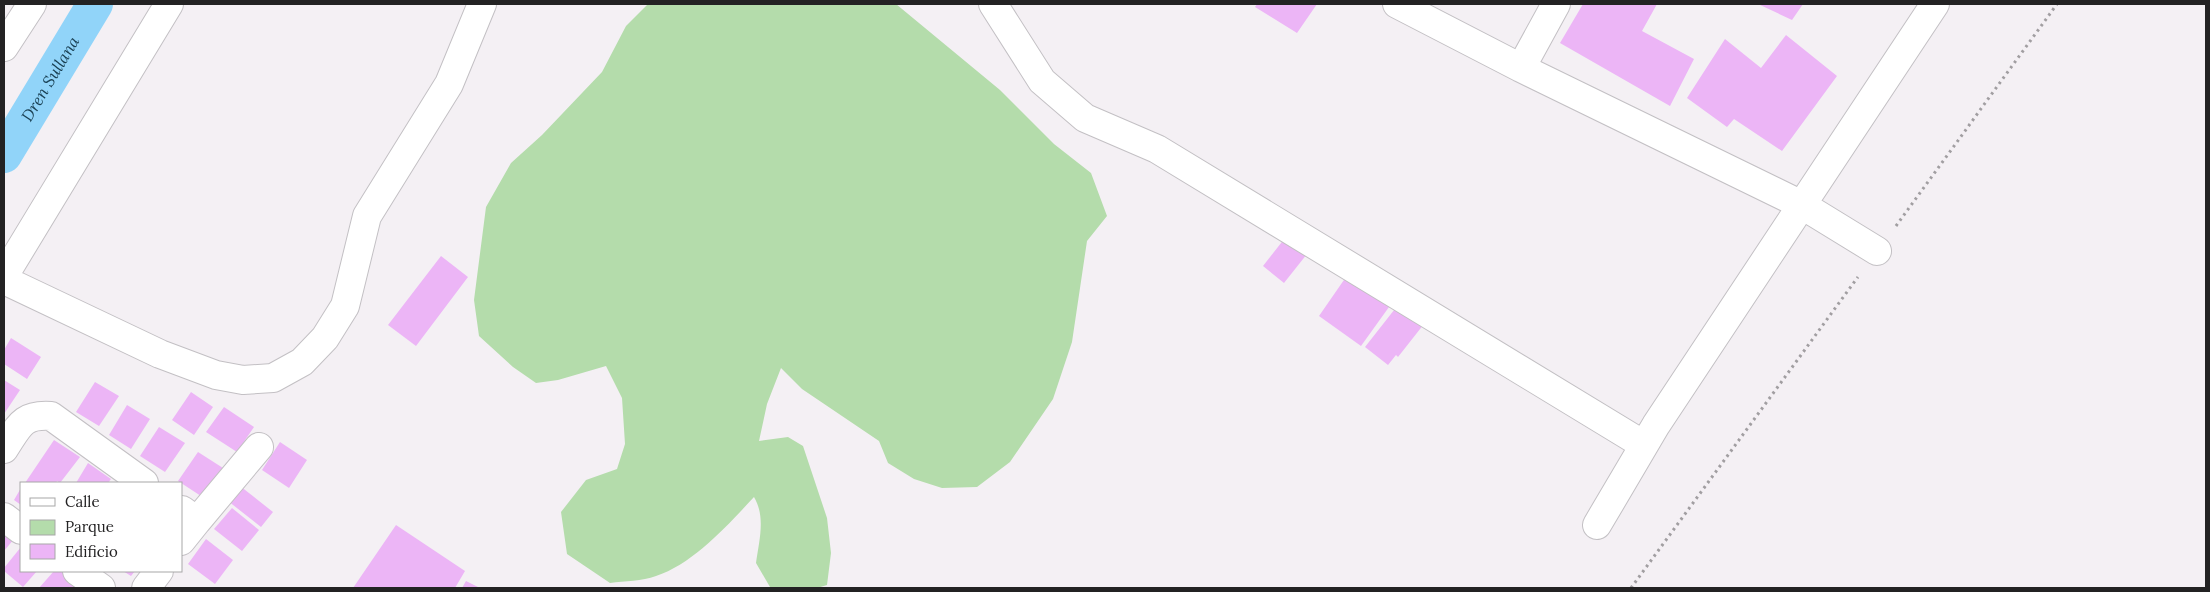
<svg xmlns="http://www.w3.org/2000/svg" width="2210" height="592" viewBox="0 0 2210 592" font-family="Lora,serif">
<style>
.green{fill:#b4dcab}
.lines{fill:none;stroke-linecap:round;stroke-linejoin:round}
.canal{stroke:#91d4f9;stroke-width:36}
.building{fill:#ecb5f6}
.minor-casing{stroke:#c3c0c4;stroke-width:30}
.path{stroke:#a19ea1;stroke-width:3;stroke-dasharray:2.5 4;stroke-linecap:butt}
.minor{stroke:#fff;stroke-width:28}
.labels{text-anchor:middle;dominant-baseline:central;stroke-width:5;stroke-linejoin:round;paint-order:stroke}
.water-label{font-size:16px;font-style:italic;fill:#193f52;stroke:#fff}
</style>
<rect width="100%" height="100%" fill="#f4f0f4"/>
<path class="green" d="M648,4h248l104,86 54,54 37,29 16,43 -20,25 -15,101 -19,57 -43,63 -33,25 -35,1 -28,-9 -26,-16 -9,-22 -77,-52 -21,-21 -14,36 -8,37 29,-4 15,9 24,72 4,35 -4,32 -10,3 -47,-1 -14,-24c3,-22 10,-46 -2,-66 -26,28 -61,67 -98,79 -14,5 -31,5 -46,7l-43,-29 -6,-42 25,-32 31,-11 8,-25 -3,-46 -16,-32 -48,14 -22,3 -23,-16 -34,-31 -5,-36 12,-93 25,-44 31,-28 60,-63 24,-46z"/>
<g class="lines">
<path class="canal" id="s1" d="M4,155l91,-151"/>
</g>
<path class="building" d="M1257,4h60l-20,29 -42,-26z
M1583,4h74l-15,27 52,28 -24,47 -110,-63z
M1758,4h45l-11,16z
M1786,35l51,41 -55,75 -48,-32 -7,8 -40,-29 38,-59 36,29z
M1285,238l22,16 -23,29 -21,-17z
M441,256l27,21 -52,69 -28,-21z
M1346,277l43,30 -28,39 -42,-30z
M1398,305l26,19 -26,33 -2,-2 -8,10 -23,-18z
M11,338l30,19 -14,22 -23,-15v-14z
M4,380l16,10 -16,24z
M95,382l24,14 -20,30 -23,-14z
M191,392l22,15 -19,28 -22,-15z
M127,405l23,14 -19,30 -22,-14z
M224,407l30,20 -17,25 -31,-20z
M159,427l26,16 -20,29 -25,-16z
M54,440l26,17 -20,26 -3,-2 -1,2h-31z
M280,442l27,18 -18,28 -27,-18z
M198,452l25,16 -19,30 -26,-17z
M88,463l23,16 -3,4h-32z
M240,486l33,26 -12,15 -33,-26z
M21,488v17l-7,-5z
M232,508l27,22 -17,21 -28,-22z
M396,525l69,46 -10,17h-102z
M4,530l10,9 -10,12z
M206,539l27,21 -18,24 -27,-20z
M21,547v24h16l-14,16 -19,-16v-3z
M54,571h7l16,13 -3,4h-35z
M123,571h12l-4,5z
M466,581l14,7h-18z"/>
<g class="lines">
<g class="minor-casing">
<path id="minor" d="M993,4l49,77 43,37 72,31 487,296
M1397,4l124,64 281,137 75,46
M4,47l28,-43
M1521,68l35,-64
M4,276l165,-272
M4,280l156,74 56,21 27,5 30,-2 29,-16 23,-24 20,-32 22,-90 82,-132 33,-80
M4,449c15,-22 17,-35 47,-33l93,67
M4,517l17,13
M197,521l62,-74
M1597,525l59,-100 279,-421
M181,541l16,-20 -15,-11
M77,571l24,17
M146,588l13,-17"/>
</g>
<path class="path" d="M1896,226l161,-222
M1631,588l227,-311"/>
<use href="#minor" class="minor"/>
</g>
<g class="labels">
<g class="water-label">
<text stroke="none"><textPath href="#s1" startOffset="89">Dren Sullana</textPath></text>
</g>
</g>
<rect width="2210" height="592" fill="none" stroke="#232223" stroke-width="10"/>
<rect x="20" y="482" width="162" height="90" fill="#ffffff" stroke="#a7a7a7"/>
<rect x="30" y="498" width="25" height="8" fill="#ffffff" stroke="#a7a7a7"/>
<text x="65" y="507" font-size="15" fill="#232223">Calle</text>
<rect x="30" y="520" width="25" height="15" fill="#b4dcab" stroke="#a7a7a7"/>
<text x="65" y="532" font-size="15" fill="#232223">Parque</text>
<rect x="30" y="544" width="25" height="15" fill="#ecb5f6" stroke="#a7a7a7"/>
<text x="65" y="557" font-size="15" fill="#232223">Edificio</text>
</svg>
